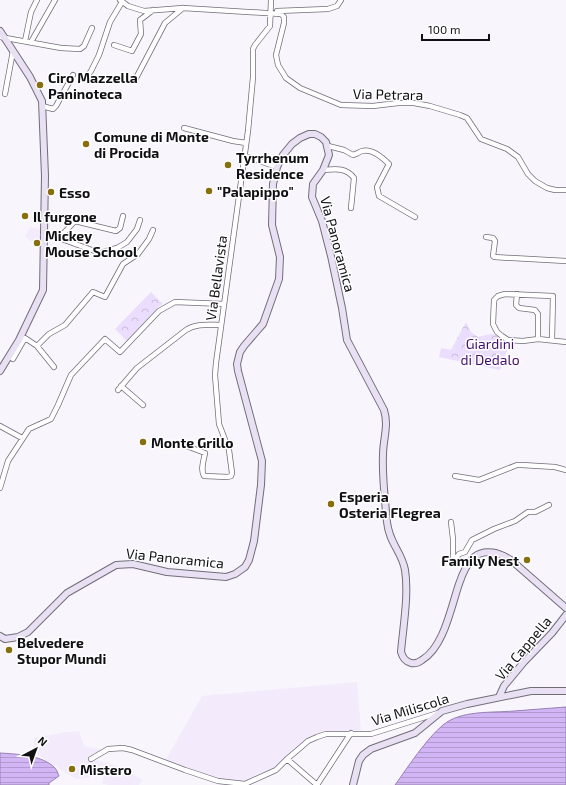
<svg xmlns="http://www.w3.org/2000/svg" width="566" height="785" viewBox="0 0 566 785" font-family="'Exo 2',sans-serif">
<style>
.built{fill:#f3ebfc}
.park{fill:url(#park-crowns)}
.water{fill:url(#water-rules);stroke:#9783b1}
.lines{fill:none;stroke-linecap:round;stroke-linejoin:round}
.street-casing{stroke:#726d79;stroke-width:6}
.secondary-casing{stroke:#726d79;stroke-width:8}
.street{stroke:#fff;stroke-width:4.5}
.secondary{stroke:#e9e1f3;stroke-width:6}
.poi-dot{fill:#856f0e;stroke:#fff;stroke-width:1.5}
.labels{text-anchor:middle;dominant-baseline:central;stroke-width:3;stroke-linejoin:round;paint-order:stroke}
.poi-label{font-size:14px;font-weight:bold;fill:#100f13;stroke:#fff;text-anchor:start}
.street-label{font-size:14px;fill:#100f13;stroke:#fff}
.park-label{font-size:14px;fill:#440e6c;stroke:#fff}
</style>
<defs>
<pattern id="park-crowns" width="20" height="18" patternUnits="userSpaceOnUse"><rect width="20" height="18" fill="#ebddfe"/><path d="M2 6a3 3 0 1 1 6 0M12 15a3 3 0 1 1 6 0" fill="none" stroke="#c8bcd9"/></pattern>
<pattern id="water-rules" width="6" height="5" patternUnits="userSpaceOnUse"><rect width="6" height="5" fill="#d1b5f5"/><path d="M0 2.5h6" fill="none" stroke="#b29ad1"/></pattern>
</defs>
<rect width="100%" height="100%" fill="#f8f5fd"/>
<path class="built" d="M30,227l11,3v20l-16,-14z
M357,682l4,48 -31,1 -11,4 -43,32 -24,12 -9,2h-23l-55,-20 37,-65z
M79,731l5,15 19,4 -11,9 29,8 22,13 -4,5h-31l-6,-2 2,-8 -28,4 -41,-26 -1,-15 33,-6z"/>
<path class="park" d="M151,292l12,12 -4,2 -32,35 -12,-12z
M466,322l5,10 7,5 13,-3 5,1 13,10 -9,25 -61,-13 2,-9 10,2z"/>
<path class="water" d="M566,707v78h-171c13,-18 31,-46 48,-60 18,-15 48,-12 71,-14 17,-1 35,-3 52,-4z
M0,753c16,1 43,2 55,15 2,2 3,6 4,8l-10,7v2h-49z"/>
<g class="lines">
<g class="street-casing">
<path id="street" d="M120,0l8,6 16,5 39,-3 98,6 3,3v6l-8,32 2,10 5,8 3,5 14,10 41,17 32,1 25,-3h16l16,3 30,9 7,3 14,21 26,10 11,8 10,17 7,7 12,7 8,2h11
M277,11l51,-2 9,-3 4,-6
M0,37l61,11 19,1 4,-3 8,-18
M25,41l6,-29 6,-12
M31,42l24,-42
M114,45l18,6 9,-17 -1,-14 13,-10
M85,79l6,-8 8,-16 11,-33 12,-20
M135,80l30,-57 18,-15
M5,94l8,-43
M42,106l11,3 3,-3 17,-31
M184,128l49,13 13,2
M328,146l16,4 9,5c4,-1 6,-3 9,-4 10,-3 21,7 27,13l-12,23 2,9 36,21
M245,156l32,11
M323,170c12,-1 23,-3 31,8l-3,30
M43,235l16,3 41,15 17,-5 10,-6 10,-13 3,-9
M486,237l7,1 2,3 -2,15 1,1 72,4
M59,238l16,-17 41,10 4,-3 3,-12
M517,294l-1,11 3,3 16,2 3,4v25
M552,340l1,-44 -48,-2 -7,2 -4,4 -1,24 4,8 5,4 6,4 15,1 15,-2 28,3
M37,346l17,21
M9,356l4,3 12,-21 12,8 12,-12 16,-9 28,-33 12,5 18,-33 15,-10 11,-15 4,-9
M121,386l22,19
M118,390l19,-22 49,-38c11,-7 22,-5 35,-5
M0,426l22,12
M184,445l21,8c-1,7 -5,16 -1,23l24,1 3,-1 1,-3 -3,-23 -10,-26 -4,-49 1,-12 32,-232 5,-54v-28l2,-4 15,-19 1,-26
M455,476l24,4 38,-15h5l33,2 11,3
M0,488l8,-27 21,-32 22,-10 7,-14 13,-30 34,-36 15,13 39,-41 16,-9 49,2
M451,522l2,17v21h2l4,-6 6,-2 7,-12 22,-11 21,-8 13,-9h7l14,-7
M91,759l17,-10 15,-1 9,2 53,20 33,11 27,3 31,-14 11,-11 13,-11 8,-7 9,-4 9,-3h45l67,-21
M287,759l30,26
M317,785l34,-52"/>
</g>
<g class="secondary-casing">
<path id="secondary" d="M0,31l30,46 12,24 3,75 -2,114 -24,50 -19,31
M0,636l5,3 13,-2 10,-5 39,-39 49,-28 17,-1 34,8 59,5 9,-3 10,-7 4,-7 5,-19 7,-56 1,-24 -24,-90 -1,-7 3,-12 4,-6 12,-14 7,-8 16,-45 1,-22 -8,-32 1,-41 4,-17 6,-12 9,-11 8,-6 9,-4h6l6,3 5,5 3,13 -6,15 -10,14 -1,13 10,24 9,35 11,52 5,32 37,70c5,16 -1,29 -1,45 -1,22 2,45 4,67 2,21 15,30 18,48 4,24 -2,58 -4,82 2,6 4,9 10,11 4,1 7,0 11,-3 22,-13 29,-53 37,-76 3,-9 7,-20 15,-27 11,-9 26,-4 37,3l55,48
M499,697l5,-11 20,-24 28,-29 14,-18
M353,785l6,-24 4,-6 8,-6 44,-16 27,-22 25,-7 64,-13h35"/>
</g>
<use href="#street" class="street"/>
<use href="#secondary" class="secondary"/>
</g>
<g class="poi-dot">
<circle cx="40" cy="85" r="4"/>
<circle cx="86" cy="144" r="4"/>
<circle cx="228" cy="165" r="4"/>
<circle cx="209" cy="191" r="4"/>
<circle cx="51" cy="192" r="4"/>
<circle cx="25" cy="216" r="4"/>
<circle cx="37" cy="243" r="4"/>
<circle cx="143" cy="442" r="4"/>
<circle cx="331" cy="504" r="4"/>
<circle cx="527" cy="560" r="4"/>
<circle cx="9" cy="650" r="4"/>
<circle cx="72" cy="769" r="4"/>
</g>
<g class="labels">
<g class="poi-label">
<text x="48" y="77">Ciro Mazzella<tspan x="48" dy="16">Paninoteca</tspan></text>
<text x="94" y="136">Comune di Monte<tspan x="94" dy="16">di Procida</tspan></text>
<text x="236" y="157">Tyrrhenum<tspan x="236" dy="16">Residence</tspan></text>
<text x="217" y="191">"Palapippo"</text>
<text x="59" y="192">Esso</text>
<text x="33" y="216">Il furgone</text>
<text x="45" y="235">Mickey<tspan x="45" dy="16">Mouse School</tspan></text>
<text x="151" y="442">Monte Grillo</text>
<text x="339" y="496">Esperia<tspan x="339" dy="16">Osteria Flegrea</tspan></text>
<text x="519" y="560" text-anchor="end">Family Nest</text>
<text x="17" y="642">Belvedere<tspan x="17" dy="16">Stupor Mundi</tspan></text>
<text x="80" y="769">Mistero</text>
</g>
<g class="street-label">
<text transform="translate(388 94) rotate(1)">Via Petrara</text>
<text transform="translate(338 244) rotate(75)">Via Panoramica</text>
<text transform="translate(216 278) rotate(-82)">Via Bellavista</text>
<text transform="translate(175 558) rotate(6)">Via Panoramica</text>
<text transform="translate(523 648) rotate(-50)">Via Cappella</text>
<text transform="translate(410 709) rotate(-17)">Via Miliscola</text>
</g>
<g class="park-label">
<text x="490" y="343">Giardini<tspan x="490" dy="16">di Dedalo</tspan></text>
</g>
</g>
<g transform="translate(36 749) rotate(41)" stroke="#ffffff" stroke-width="3" paint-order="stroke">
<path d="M0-3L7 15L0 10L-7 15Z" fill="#100f13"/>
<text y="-6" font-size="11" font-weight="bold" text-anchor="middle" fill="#100f13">N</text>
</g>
<path d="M422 34v6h67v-6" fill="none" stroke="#100f13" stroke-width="2"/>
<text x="428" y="34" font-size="12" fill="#100f13" stroke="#ffffff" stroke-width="3" paint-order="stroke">100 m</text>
</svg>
